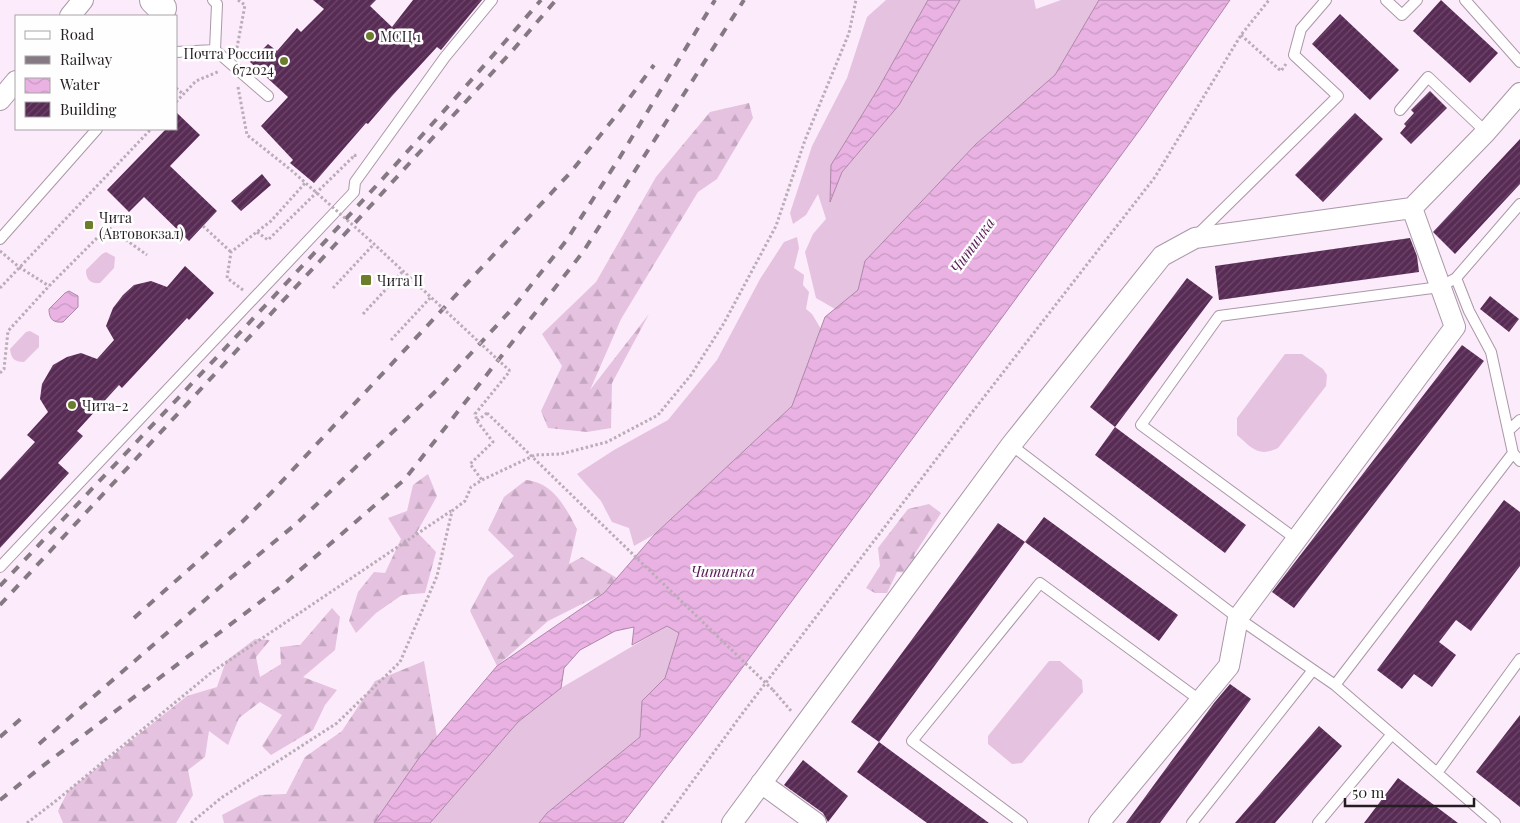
<svg xmlns="http://www.w3.org/2000/svg" width="1520" height="823" viewBox="0 0 1520 823" font-family="'Playfair Display',serif">
<style>
.grass{fill:#e5c2e0}
.forest{fill:url(#forest-firs)}
.water{fill:url(#water-waves);stroke:#ae86a9}
.building{fill:url(#building-hatch)}
.lines{fill:none;stroke-linecap:round;stroke-linejoin:round}
.lane-casing{stroke:#a998a7;stroke-width:12}
.street-casing{stroke:#a998a7;stroke-width:22}
.secondary-casing{stroke:#a998a7;stroke-width:30}
.path{stroke:#baacb8;stroke-width:3;stroke-dasharray:2.5 2.5;stroke-linecap:butt}
.lane{stroke:#fff;stroke-width:10}
.street{stroke:#fff;stroke-width:20}
.secondary{stroke:#fff;stroke-width:28}
.rail{stroke:#857a84;stroke-width:4;stroke-dasharray:9 9;stroke-linecap:butt}
.path-bridge{stroke:#baacb8;stroke-width:3;stroke-dasharray:2.5 2.5;stroke-linecap:butt}
.poi-dot{fill:#6c7d2c;stroke:#fefefe;stroke-width:2}
.labels{text-anchor:middle;dominant-baseline:central;stroke-width:5;stroke-linejoin:round;paint-order:stroke}
.poi-label{font-size:14px;fill:#241e23;stroke:#fefefe;text-anchor:start}
.water-label{font-size:15px;font-style:italic;fill:#571954;stroke:#fefefe}
</style>
<defs>
<pattern id="forest-firs" width="22" height="20" patternUnits="userSpaceOnUse" patternTransform="scale(1.25)"><rect width="22" height="20" fill="#e5c2e0"/><path d="M5 1l3.5 6h-7zM16 11l3.5 6h-7z" fill="#c4a6c0"/></pattern>
<pattern id="water-waves" width="16" height="10" patternUnits="userSpaceOnUse" patternTransform="scale(1.25)"><rect width="16" height="10" fill="#e9b2e3"/><path d="M0 5q4-4 8 0t8 0" fill="none" stroke="#c899c2"/></pattern>
<pattern id="building-hatch" width="6" height="6" patternUnits="userSpaceOnUse" patternTransform="scale(1.25)"><rect width="6" height="6" fill="#582b55"/><path d="M-1 1l2-2M0 6l6-6M5 7l2-2" fill="none" stroke="#6c486a"/></pattern>
</defs>
<rect width="100%" height="100%" fill="#fcebfa"/>
<path class="grass" d="M886,0h42l-50,89 -47,76v35l11,-28 57,-67 61,-105h74l2,9 25,-9h38l-44,75 -79,69 -111,117 -7,29 -23,19 -19,-11 -11,-46 8,-18 13,-15 -8,-25 -12,21 -13,9 -3,-11 22,-67 35,-68 20,-61z
M797,237l2,11 -5,20 10,7 -1,10 6,7 -3,17 6,5 9,15 -29,77 -137,128 -21,12 -5,-18 -17,-6 -11,-21 -24,-27 37,-24 54,-30 49,-60 43,-81 24,-37z
M106,252l9,5 -1,11 -14,15c-10,1 -14,-4 -14,-13l16,-16z
M30,331l9,5v11l-15,15c-10,0 -13,-4 -14,-13l16,-17z
M1285,354h17l21,15 4,6 -1,11 -48,62c-20,10 -27,-1 -41,-13v-17z
M667,626l12,7 -14,45 -23,23 -2,36 -93,76 -8,10h-109l88,-101 43,-34z
M1049,661h11l22,19 1,12 -61,71 -10,1 -24,-20v-8z"/>
<path class="forest" d="M749,103l4,15 -36,61 -19,13 -77,127 -31,71 59,-76 -37,69 -1,45 -24,4 -39,-4 -7,-17 21,-45 -20,-32 54,-52 60,-105 54,-65z
M428,474l9,22 -20,36 19,20 -11,41 -23,2 -26,18 -20,20 -7,-12 9,-29 16,-20 11,1 16,-34 -13,-21 19,-7 6,-26z
M526,480c28,3 39,27 51,49l-8,35 13,-7 35,21 -13,15 -56,28 -51,45 -27,-55 18,-34 26,-21 -26,-26 16,-33z
M929,504l12,9 -27,42 3,8 -9,10 -11,-1 -10,21h-12l-9,-5 14,-22 -2,-18 30,-39z
M332,608l8,9 -5,33 -32,27 34,13 -12,15 -12,25 -42,25 -9,-9 20,-31 -22,-13 -21,16 -11,27 -19,-14 -4,26 -17,13 5,25 -17,28h-113l-5,-12 10,-20 119,-95 30,-9 9,-26 29,-22 15,1 -14,17 4,20 21,-13 -1,-17 20,-2z
M424,661l13,76 -18,21 -45,65h-150l-2,-8 38,-20 26,-1 19,-37 37,-26 33,-50z"/>
<path class="water" d="M928,0h32l-61,105 -57,67 -12,30 1,-37 47,-76z
M1099,0h131l-86,124 -182,248 -260,350 -79,101h-84l8,-10 93,-76 2,-36 23,-23 14,-45 -12,-7 -35,19 2,-18 -19,4 -35,19 -16,18 -3,20 -43,34 -88,101h-56l45,-65 78,-92 107,-73 51,-59 137,-128 33,-89 33,-27 7,-29 111,-117 79,-69z
M69,291l9,5v11l-15,15c-10,1 -14,-3 -14,-13l16,-16z"/>
<path class="building" d="M313,0h63l-6,6 22,21 21,-27h69l-41,50 -4,-3 -45,49 -24,28 -2,-1 -52,60 -24,-20 3,-3 -32,-34 27,-29 -38,-35 18,-18 9,7 20,-23 4,4 23,-23z
M1441,0l57,53 -28,30 -57,-52z
M1340,14l59,56 -29,30 -58,-56z
M1430,91l17,17 -36,36 -11,-11 6,-7 -2,-2 10,-11 -3,-3z
M176,112l24,23 -30,31 47,45 -28,30 -45,-44 -15,15 -22,-22 59,-61h10z
M1355,113l28,26 -60,63 -28,-27z
M1520,139v45l-65,70 -22,-22z
M262,174l9,11 -30,26 -10,-10z
M1410,238l7,18 2,16 -200,28 -4,-34z
M185,266l29,27 -25,27 -2,-2 -65,70 -3,-3 -42,46 6,5 -25,27 11,10 -69,75v-68l35,-38 -8,-7 21,-23 -8,-13 2,-15 11,-19 14,-8 14,-4 16,6 17,-19 -8,-14 7,-18 10,-13 11,-10 17,-4 16,6z
M1187,278l26,19 -98,130 -25,-20z
M1490,296l29,23 -10,13 -29,-23z
M1462,345l22,16 -190,247 -22,-16z
M1115,427l131,98 -21,28 -130,-98z
M1504,500l16,12v54l-49,65 -15,-11 -17,22 17,13 -24,32 -18,-13 -12,15 -25,-19z
M1044,517l134,98 -19,26 -134,-99z
M998,523l27,19 -146,200 -28,-20z
M1230,684l21,15 -91,124h-34l88,-120z
M1520,715v92l-44,-35z
M1319,726l23,20 -67,77h-40z
M879,742l110,81h-62l-70,-51z
M803,760l45,36 -20,26 -5,-9 -39,-28z
M1398,778l60,45h-94z"/>
<g class="lines">
<g class="lane-casing">
<path id="lane" d="M213,0l4,4 -2,46
M1386,0l16,15 15,-15
M1465,0l55,62
M176,52l39,-2 53,46
M1400,110l28,-33 58,55
M1197,235l141,-139 -44,-41 7,-26 25,-29
M0,239l97,-110
M1456,278l64,-74
M1509,430l11,-10
M1011,445l227,173 97,67 178,-232
M1296,539l-155,-114 78,-109 221,-29 16,-9 13,33 22,41 22,101 7,8
M0,567l354,-375 1,-10 90,-125 47,-57
M1335,685l102,88
M1022,823l-110,-82 128,-158 161,118
M1192,823l121,-153
M1318,823l74,-89
M1495,823l-58,-50 83,-114"/>
</g>
<g class="street-casing">
<path id="street" d="M70,16l13,-16
M0,100l16,-19
M761,783l55,40
M732,823l279,-378 151,-189 33,-18 217,-30 74,-76 34,-39
M1099,823l130,-157 9,-48 217,-291 -43,-119"/>
</g>
<g class="secondary-casing">
<path id="secondary" d="M154,0l8,8"/>
</g>
<path class="path" d="M1241,35l40,36 5,-7
M236,53l9,-48 -7,-5
M238,87l9,48 44,35
M176,88l7,6
M176,102l20,-21 24,-10
M203,226l28,26
M257,232l11,8 87,-85v2
M0,251l19,16 30,19
M0,288l151,-159
M333,288l41,-44
M243,290l-16,-12 4,-26 40,-31 35,-39
M363,314l40,-43
M391,340l40,-43
M0,373l4,-4 4,-38 41,-45 59,-59 39,28
M487,413l-10,8 -2,-7 35,-43
M477,421l16,21 -23,22 12,16
M773,690l19,22
M27,823l30,-23 155,-128 239,-161
M191,823l30,-25 116,-75 63,-61 37,-86 15,-65 13,-10 6,-14 11,-7 53,-25 26,-1 46,-12 51,-27 33,-40 33,-52 52,-97 29,-86 44,-107 7,-33
M662,823l80,-109 228,-299 185,-238 86,-142 28,-35"/>
<use href="#lane" class="lane"/>
<use href="#street" class="street"/>
<use href="#secondary" class="secondary"/>
<path class="rail" d="M0,586c182,-193 368,-384 541,-586
M0,605l332,-357 181,-198 43,-50
M134,618l108,-96 30,-30 298,-319 49,-61 35,-47
M0,737l24,-21
M39,744l189,-164 68,-56 142,-135 74,-80 54,-68 54,-84 95,-157
M0,800l40,-32 244,-184 121,-105 178,-227 161,-252"/>
<path class="path-bridge" d="M291,170l83,74 136,127
M487,413l286,277"/>
</g>
<g class="poi-dot">
<circle cx="370" cy="36" r="5"/>
<circle cx="284" cy="61" r="5"/>
<rect x="84" y="220" width="10" height="10" rx="2.5"/>
<rect x="360" y="274" width="12" height="12" rx="2.5"/>
<circle cx="72" cy="405" r="5"/>
</g>
<g class="labels">
<g class="poi-label">
<text x="380" y="36">МСЦ 1</text>
<text x="274" y="53" text-anchor="end">Почта России<tspan x="274" dy="16">672024</tspan></text>
<text x="99" y="217">Чита<tspan x="99" dy="16">(Автовокзал)</tspan></text>
<text x="377" y="280">Чита II</text>
<text x="82" y="405">Чита-2</text>
</g>
<g class="water-label">
<text transform="translate(972 245) rotate(-54)">Читинка</text>
<text x="723" y="571">Читинка</text>
</g>
</g>
<rect x="15" y="15" width="162" height="115" fill="#fefefe" stroke="#a7a4a6"/>
<rect x="25" y="31" width="25" height="8" fill="#ffffff" stroke="#a7a4a6"/>
<text x="60" y="40" font-size="15" fill="#241e23">Road</text>
<rect x="25" y="56" width="25" height="8" fill="#857a84" stroke="#a7a4a6"/>
<text x="60" y="65" font-size="15" fill="#241e23">Railway</text>
<rect x="25" y="78" width="25" height="15" fill="url(#water-waves)" stroke="#a7a4a6"/>
<text x="60" y="90" font-size="15" fill="#241e23">Water</text>
<rect x="25" y="102" width="25" height="15" fill="url(#building-hatch)" stroke="#a7a4a6"/>
<text x="60" y="115" font-size="15" fill="#241e23">Building</text>
<path d="M1345 798v8h129v-8" fill="none" stroke="#241e23" stroke-width="2.5"/>
<text x="1352" y="798" font-size="15" fill="#241e23" stroke="#fefefe" stroke-width="4" paint-order="stroke">50 m</text>
</svg>
